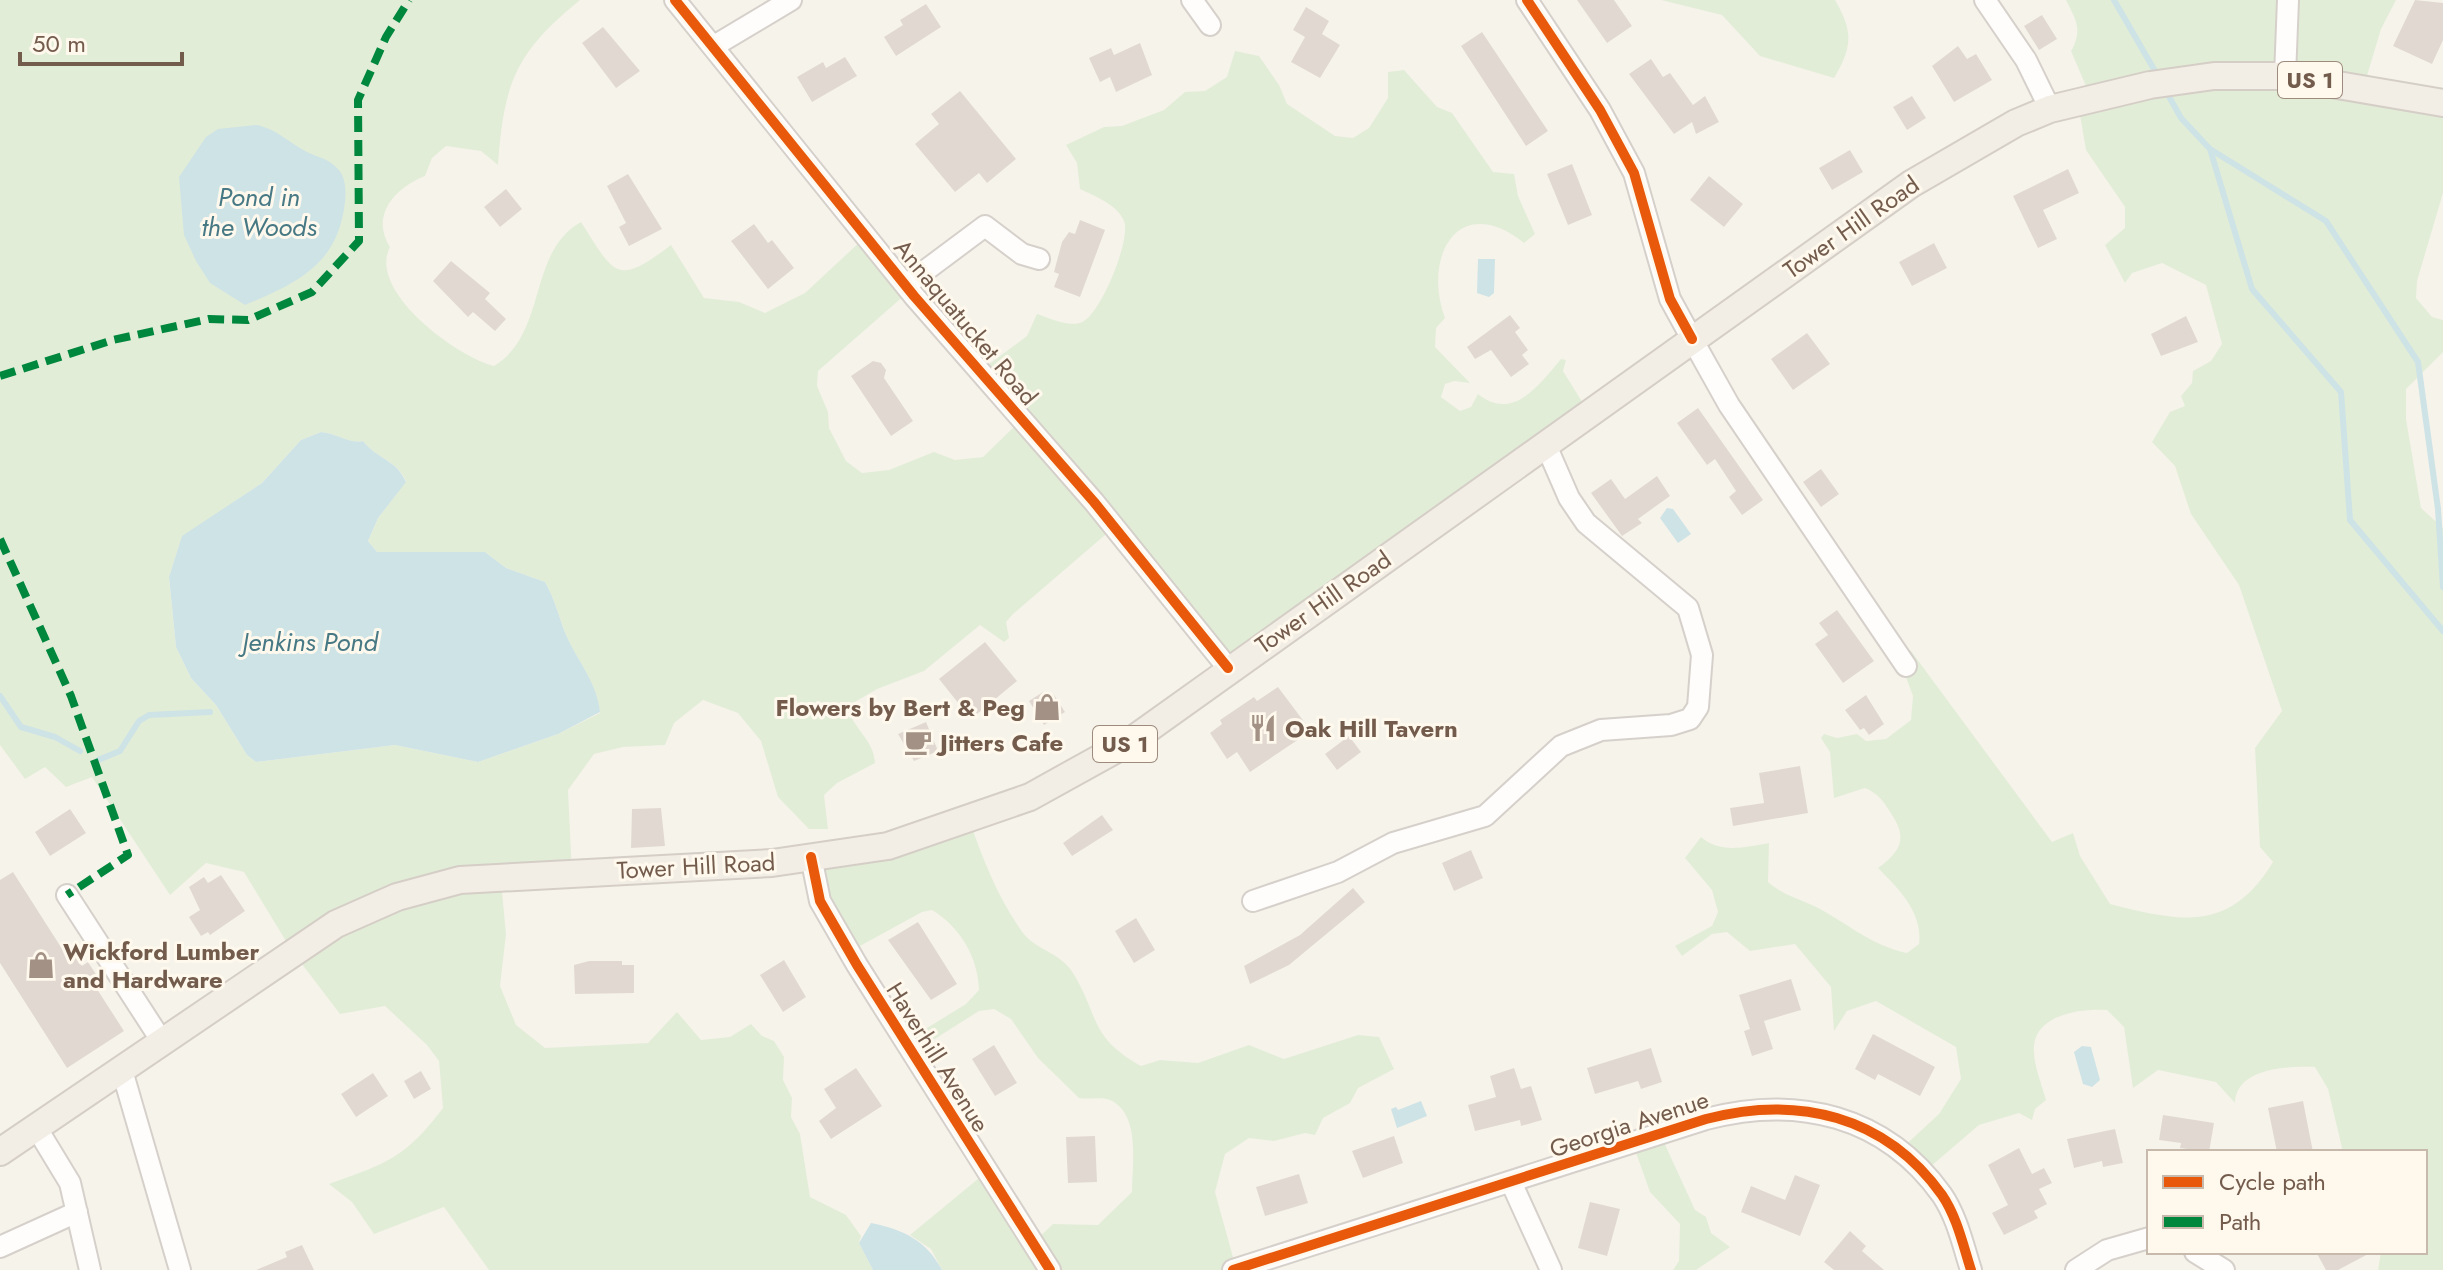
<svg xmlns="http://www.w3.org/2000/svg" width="2443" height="1270" viewBox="0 0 2443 1270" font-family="Jost,sans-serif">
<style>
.green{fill:#e2edd7;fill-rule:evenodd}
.water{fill:#cee3e6}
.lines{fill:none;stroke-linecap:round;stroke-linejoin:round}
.stream{stroke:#cee3e6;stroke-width:6}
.building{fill:#e1d9d1}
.minor-casing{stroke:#d6d0ca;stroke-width:24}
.major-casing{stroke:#d5cec7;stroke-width:30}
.minor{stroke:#fefdfc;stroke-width:20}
.major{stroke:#f2eee6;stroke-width:26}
.quiet{stroke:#00873e;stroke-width:8;stroke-dasharray:16 8;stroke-linecap:butt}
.cycleway-casing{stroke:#fef8ed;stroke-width:15}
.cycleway{stroke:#e8590c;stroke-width:10}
.labels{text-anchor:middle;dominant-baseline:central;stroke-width:6;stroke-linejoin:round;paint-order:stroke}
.shield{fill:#fef8ed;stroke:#9d8b7d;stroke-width:2}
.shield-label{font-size:22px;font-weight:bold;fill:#745c4d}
.street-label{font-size:24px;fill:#745c4d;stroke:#fef8ed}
.poi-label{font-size:24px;font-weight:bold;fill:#745c4d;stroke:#fef8ed;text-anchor:start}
.water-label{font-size:26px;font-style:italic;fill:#477985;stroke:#fef8ed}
</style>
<rect width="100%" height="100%" fill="#f6f3eb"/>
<path class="green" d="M0,0h580c-65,53 -76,83 -82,165l-17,-14 -35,-5 -14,12 -7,18c-30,12 -55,39 -35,71 -23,44 67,110 104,119 54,-33 33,-114 87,-144 34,53 35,65 90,23l33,53 35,4 26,11 40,-20 57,-53 44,54 -88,77 -1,15 11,26 1,16 17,33 16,12 27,-3 45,-18 21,8 28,-3 36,-35 -38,-52 46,-34 10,-22c12,4 35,15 47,7 18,-11 47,-81 40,-100 -7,-17 -30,-25 -44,-32l-3,-26 -11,-18 38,-18 18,-1 42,-16 21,-18 20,-1 22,-14 8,-26 24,5 20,29 8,19 48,32 18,2 16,-10 19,-30v-26l16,-2 33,37 15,6 41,59 21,2 4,22 17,38 -11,9c-65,-52 -102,13 -79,75l-9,10 -1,19 35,36 -16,-2 -9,3 -4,13 19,14 11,-4 7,-13c35,28 61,-9 83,-35l5,1 -3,11 26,42 -359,255 -118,-139 -99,85 -7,8 3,16 -5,4 -24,-17 -56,46 -47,18 -29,17c4,23 26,33 27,57l-38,20 -13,12 4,34h-19l-31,-32 -17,-56 -23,-28 -35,-13 -29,23 -9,22 -42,2 -29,7 -26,36 4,84 -71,7 5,53 -6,52 16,39 29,23 103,-5 29,-31 24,28 29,-3 21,-13 11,12 12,5 10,16 -1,23 9,18 -1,19 9,17 10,63 36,18 15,21 -2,7 14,27h-384l-45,-63 -70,27 -22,-32 -23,-18c58,-21 75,-25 114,-76l-4,-47 -12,-16 -42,-39 -45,8 -48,-63 -48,-79 -38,-9 -36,32 -78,-118 -26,10 -21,-20 -20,12 -25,-34zM321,432c14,1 28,12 42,9 14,18 34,19 43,40l-28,37 -10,23 9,11h108l21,16 39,14c9,16 13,31 19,48 11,30 33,50 36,83l-42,21 -80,28 -83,-17 -139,17 -9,-7 -31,-50 -25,-27 -15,-31 -7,-70 13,-40 80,-54 39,-43z
M1661,0h174c18,31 18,46 -1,78l-74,-22 -38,-41z
M2066,0h330l-15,29 -15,50 77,25v89l-26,88 -1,17 16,19 11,3v32l-37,37v30l15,89 22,20v742h-65l3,-18h44v-100h-82l-15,-63 -13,-22c-25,-1 -79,0 -80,36l-19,-21 -58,-12 -25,18 -9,-61 -17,-17c-27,-2 -75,5 -73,41 0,15 8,34 12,49l-11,9 -3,11 -13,-7 -40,12 -56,48 -23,-23 39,-36 22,-35 -5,-32 -80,-46 -29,10 -13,20 -3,-44 -36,-43 -45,7 -23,-19 -15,2 -30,22 -7,-10 37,-20 6,-14 -6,-22 -27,-32 16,-21c19,17 44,10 68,6l-1,39c15,13 27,15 44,23 33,16 59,41 95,48l12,-9c4,-31 -20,-55 -41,-76 22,-16 30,-29 14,-53 -8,-13 -13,-21 -27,-27l-31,10 -4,-46 -9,-14 3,-4 13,4 20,-4 9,7 20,-2 25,-19 2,-24 -21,-56 19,11 141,191 21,-9 7,23 30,48c71,18 120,29 163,-42l-13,-15 -5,-99 27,-37 -43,-126 -48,-71 -16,-48 -23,-24 18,-30 15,-6 -4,-10 11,-13 1,-12 18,-10 11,-17 -16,-59 -44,-22 -30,10 -7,10 -20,-38 20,-17v-21l-39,-57 -8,-47 11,-10 -18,-42c12,-21 5,-31 -5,-51z
M970,822c13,38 29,78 53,111 12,16 35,19 48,37 29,44 16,66 70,96l19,-6 38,3 51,-18 35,14 74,-24 21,2 15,32 -36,19 -8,15 -27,15 -8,17 -10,-2 -31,8 -25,-3 -24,16 -10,38 21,76 -3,2h-291l-11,-21 -21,-14 74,-61 49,69 20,-19 45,1 34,-33c0,-28 9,-78 -22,-92 -9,-4 -21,0 -31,-2l-41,-40 -27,-39 -17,-10 -15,2 -68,43 -5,-13 60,-37 13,-14c-1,-33 -19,-63 -47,-80l-10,2 -73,40 -27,-45 -6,-49z
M1662,1138l33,72 11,7 5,16 19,14 -34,23h-23l6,-9 1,-37 -30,-32 -16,-45z"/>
<path class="water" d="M257,125c21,5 30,16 48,26 11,6 23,7 32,17 9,8 9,23 8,34 -7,63 -48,81 -100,103l-35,-22 -14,-22 -12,-26 -5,-58 27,-40 12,-8z
M1478,259h17l-1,34 -5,4 -12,-4z
M321,432c14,1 29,12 42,9 14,18 34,19 43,41l-28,36 -10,23 9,11h108l21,16 39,14c9,16 13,31 19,48 11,29 33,50 36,82l-42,22 -80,28 -83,-17 -139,17 -9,-7 -31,-50 -25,-27 -15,-31 -7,-70 13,-41 80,-53 39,-43z
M1667,508l6,1 18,25 -13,9 -18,-25z
M2082,1046l9,1 9,33 -8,7 -9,-3 -9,-32z
M1421,1101l6,15 -30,12 -6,-19 5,-2 2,3z
M871,1223c33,7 55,17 71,47h-69l-14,-27z"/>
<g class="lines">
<path class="stream" d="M2114,0l45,78
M2166,91l15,27 29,31 116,72 92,141 20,147 5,78
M2210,149l42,140 89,103 9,128 93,111
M0,696l21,31 34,10 25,14
M98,760l22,-9 19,-30 10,-6 61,-3"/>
</g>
<path class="building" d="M1577,0h37l18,26 -25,17z
M2415,0l28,3v37l-11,24 -39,-18z
M926,4l15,23 -45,29 -12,-19 19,-12 -3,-5z
M1306,7l23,14 -7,13 18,11 -20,33 -29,-16 14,-25 -12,-7z
M2042,15l15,24 -18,11 -15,-24z
M603,27l37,44 -24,17 -34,-45z
M1482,32l66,99 -22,15 -65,-100z
M1140,43l12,32 -36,17 -6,-15 -10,5 -11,-24 22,-10 3,7z
M1958,46l9,13 9,-5 16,26 -38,22 -22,-36z
M845,57l12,19 -45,26 -15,-25 26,-15 3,6z
M1651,59l12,18 7,-4 23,32 12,-9 14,26 -23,12 -4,-12 -18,12 -45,-60z
M960,91l56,68 -29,24 -8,-10 -24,19 -40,-48 24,-20 -8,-10z
M1912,96l14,22 -19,12 -14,-23z
M1850,150l13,22 -31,18 -13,-22z
M1572,164l20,51 -24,10 -21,-51z
M2068,169l11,24 -36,17 14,29 -19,9 -25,-52z
M628,174l34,55 -33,17 -10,-19 7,-4 -19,-37z
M1709,176l34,28 -19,23 -34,-27z
M506,189l16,20 -22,18 -16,-20z
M1080,220l25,10 -25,67 -26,-10 5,-13 -5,-2 8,-30 7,-10 6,2z
M754,224l14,19 4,-3 22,28 -26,21 -37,-48z
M1934,243l13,25 -35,18 -13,-24z
M451,261l39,32 -5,6 21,20 -11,12 -22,-19 -5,5 -35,-36z
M1510,315l10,13 -5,4 13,18 -6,5 7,9 -18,13 -20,-27 -16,9 -8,-12z
M2186,316l12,26 -37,14 -10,-22z
M1807,333l23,31 -37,26 -22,-31z
M873,361l8,2 5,7 -2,8 29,43 -22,15 -40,-60z
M1698,408l65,92 -21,15 -13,-18 7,-6 -21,-32 -8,6 -30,-42z
M1821,469l18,25 -18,13 -18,-25z
M1657,476l13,20 -32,23 4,4 -20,13 -31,-43 20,-14 14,20z
M1837,610l37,51 -31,22 -28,-39 13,-9 -9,-12z
M985,642l32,39 -46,38 -32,-40z
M1278,687l33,44 -61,41 -13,-20 -10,7 -17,-26 12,-9 -2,-4 34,-23 3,4z
M1043,692l11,3 11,17 -21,13 -15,-24z
M1866,695l18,29 -15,11 -5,-7 -4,2 -15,-20z
M926,722l12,29 -24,10 -16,-27z
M1349,736l12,16 -24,18 -12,-16z
M1800,766l8,47 -75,13 -3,-18 34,-5 -5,-30z
M661,808l4,38 -34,2 1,-39z
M70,809l16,24 -36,23 -15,-24z
M1102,815l11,15 -41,26 -9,-13z
M1471,850l12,28 -29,13 -12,-28z
M13,872l53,83 7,-4 9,15 6,-4 13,20 -6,4 29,45 -57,37 -67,-105v-83z
M221,875l24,36 -35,24 -2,-3 -7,4 -12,-19 11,-7 -11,-23 15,-10 4,6z
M1353,888l12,14 -76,63 -39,19 -6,-18 56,-31z
M1136,918l19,32 -21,13 -19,-32z
M918,922l39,62 -26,16 -43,-60z
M784,960l22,37 -23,15 -23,-37z
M589,961h33v4h12v28l-59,1 -1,-29z
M1791,979l10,31 -37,11 9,28 -21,7 -8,-25 6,-2 -11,-34z
M1873,1034l62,33 -15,29 -42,-22 -3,6 -20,-11z
M994,1045l23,38 -22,13 -23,-37z
M1651,1048l11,34 -21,7 -3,-8 -43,13 -8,-26z
M856,1068l26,38 -51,33 -12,-18 17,-13 -12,-19z
M1514,1068l7,21 10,-3 11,34 -21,6 -1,-6 -45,11 -7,-26 28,-8 -6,-21z
M421,1071l10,18 -17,10 -10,-18z
M373,1073l15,23 -32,21 -15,-23z
M2303,1101l10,51h-36l-9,-44z
M2163,1115l51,8 -5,29 -29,-4 1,-5 -22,-3z
M2115,1129l8,34 -20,4 -1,-6 -28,7 -7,-29z
M1095,1136l2,46 -29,1 -2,-46z
M1394,1136l9,27 -40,15 -11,-27z
M2019,1148l13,26 12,-6 8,15 -13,6 8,15 -13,7 4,7 -34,17 -12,-22 16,-8 -20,-40z
M1299,1174l9,29 -43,13 -9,-29z
M1795,1175l25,10 -20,51 -59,-24 10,-26 34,14z
M1590,1202l30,7 -13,47 -29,-8z
M1850,1231l16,15 -4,5 22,19h-50l-10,-8z
M302,1245l12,25h-58l31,-13 -2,-5z
M2316,1252h56l-34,18h-12z"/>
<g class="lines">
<g class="minor-casing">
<path id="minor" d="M675,0l239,296 180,206 134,166
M1192,0l18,25
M1527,0l73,110 34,63 36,126 22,40 37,66 177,261
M1985,0l41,60 24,49
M714,46l77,-46
M2285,76l3,-76
M906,285l79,-59 37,28 17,5
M811,857l9,44 37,64 193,305
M67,895l94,145
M1253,901l85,-29 55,-29 92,-27 76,-70 40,-16 70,-5 19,-6 8,-12 4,-52 -14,-47 -102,-85 -17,-25 -24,-55
M121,1067l59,203
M36,1127l34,56 20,87
M1511,1182l40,88
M0,1247l77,-35
M2195,1252l29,18
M1233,1270l473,-151c91,-24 179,-4 236,76 15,22 21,50 29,75
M2076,1270l31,-20 42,-12"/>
</g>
<g class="major-casing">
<path id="major" d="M0,1152l336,-228 61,-27 63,-17 312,-17 116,-17 142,-49 101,-56 780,-557 105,-61 34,-14 100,-24 64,-9h71l158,27"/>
</g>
<use href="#minor" class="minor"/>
<use href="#major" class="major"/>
<path class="quiet" d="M0,376l113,-36 96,-21 39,1 64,-28 47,-51 -1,-141 28,-63 23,-37
M0,539l71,157 57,159 -61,40"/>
<g class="cycleway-casing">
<path id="cycleway" d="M675,0l239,296 180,206 134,166
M1527,0l73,110 34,63 36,126 22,40
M811,857l9,44 37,64 193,305
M1233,1270l473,-151c91,-24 179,-4 236,76 15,22 21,50 29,75"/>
</g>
<use href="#cycleway" class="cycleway"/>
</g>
<defs>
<g id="shop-bare" transform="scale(2.16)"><path d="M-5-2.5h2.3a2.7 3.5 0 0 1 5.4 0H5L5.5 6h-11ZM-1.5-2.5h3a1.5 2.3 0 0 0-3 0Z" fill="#a29184" stroke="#fef8ed" stroke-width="2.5" paint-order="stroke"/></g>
<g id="restaurant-bare" transform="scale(2.16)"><path d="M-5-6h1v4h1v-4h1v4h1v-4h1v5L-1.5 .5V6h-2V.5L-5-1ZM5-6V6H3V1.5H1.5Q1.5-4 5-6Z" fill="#a29184" stroke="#fef8ed" stroke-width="2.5" paint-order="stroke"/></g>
<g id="cafe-bare" transform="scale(2.16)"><path d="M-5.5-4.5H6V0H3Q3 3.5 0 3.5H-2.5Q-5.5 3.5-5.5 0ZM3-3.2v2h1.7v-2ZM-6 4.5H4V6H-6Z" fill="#a29184" stroke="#fef8ed" stroke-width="2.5" paint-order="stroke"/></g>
</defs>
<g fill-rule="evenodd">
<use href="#shop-bare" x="1047" y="707"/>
<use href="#restaurant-bare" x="1263" y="728"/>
<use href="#cafe-bare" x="918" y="742"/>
<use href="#shop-bare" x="41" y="965"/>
</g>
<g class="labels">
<g class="shield">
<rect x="2278" y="62" width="64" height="36" rx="6"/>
<rect x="1093" y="726" width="64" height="36" rx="6"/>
</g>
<g class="shield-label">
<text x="2310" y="80">US 1</text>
<text x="1125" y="744">US 1</text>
</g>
<g class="street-label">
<text transform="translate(1851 227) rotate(-35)">Tower Hill Road</text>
<text transform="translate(966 322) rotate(50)">Annaquatucket Road</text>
<text transform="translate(1323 602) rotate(-35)">Tower Hill Road</text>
<text transform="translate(696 866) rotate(-3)">Tower Hill Road</text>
<text transform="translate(938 1057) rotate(58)">Haverhill Avenue</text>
<text transform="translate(1629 1124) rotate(-18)">Georgia Avenue</text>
</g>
<g class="poi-label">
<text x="1025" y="707" text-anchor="end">Flowers by Bert &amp; Peg</text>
<text x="1285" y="728">Oak Hill Tavern</text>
<text x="940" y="742">Jitters Cafe</text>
<text x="63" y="951">Wickford Lumber<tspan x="63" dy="28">and Hardware</tspan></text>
</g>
<g class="water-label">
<text x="259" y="197">Pond in<tspan x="259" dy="30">the Woods</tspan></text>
<text x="310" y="642">Jenkins Pond</text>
</g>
</g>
<rect x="2147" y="1150" width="280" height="104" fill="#fef8ed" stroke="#c7baad" stroke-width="2"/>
<rect x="2163" y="1176" width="40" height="12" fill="#e8590c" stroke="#c7baad" stroke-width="2"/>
<text x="2219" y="1190" font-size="24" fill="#745c4d">Cycle path</text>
<rect x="2163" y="1216" width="40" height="12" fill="#00873e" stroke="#c7baad" stroke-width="2"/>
<text x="2219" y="1230" font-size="24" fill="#745c4d">Path</text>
<path d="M20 52v12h162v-12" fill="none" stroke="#745c4d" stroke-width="4"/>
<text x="32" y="52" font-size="24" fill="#745c4d" stroke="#fef8ed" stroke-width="6" paint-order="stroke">50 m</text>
</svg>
